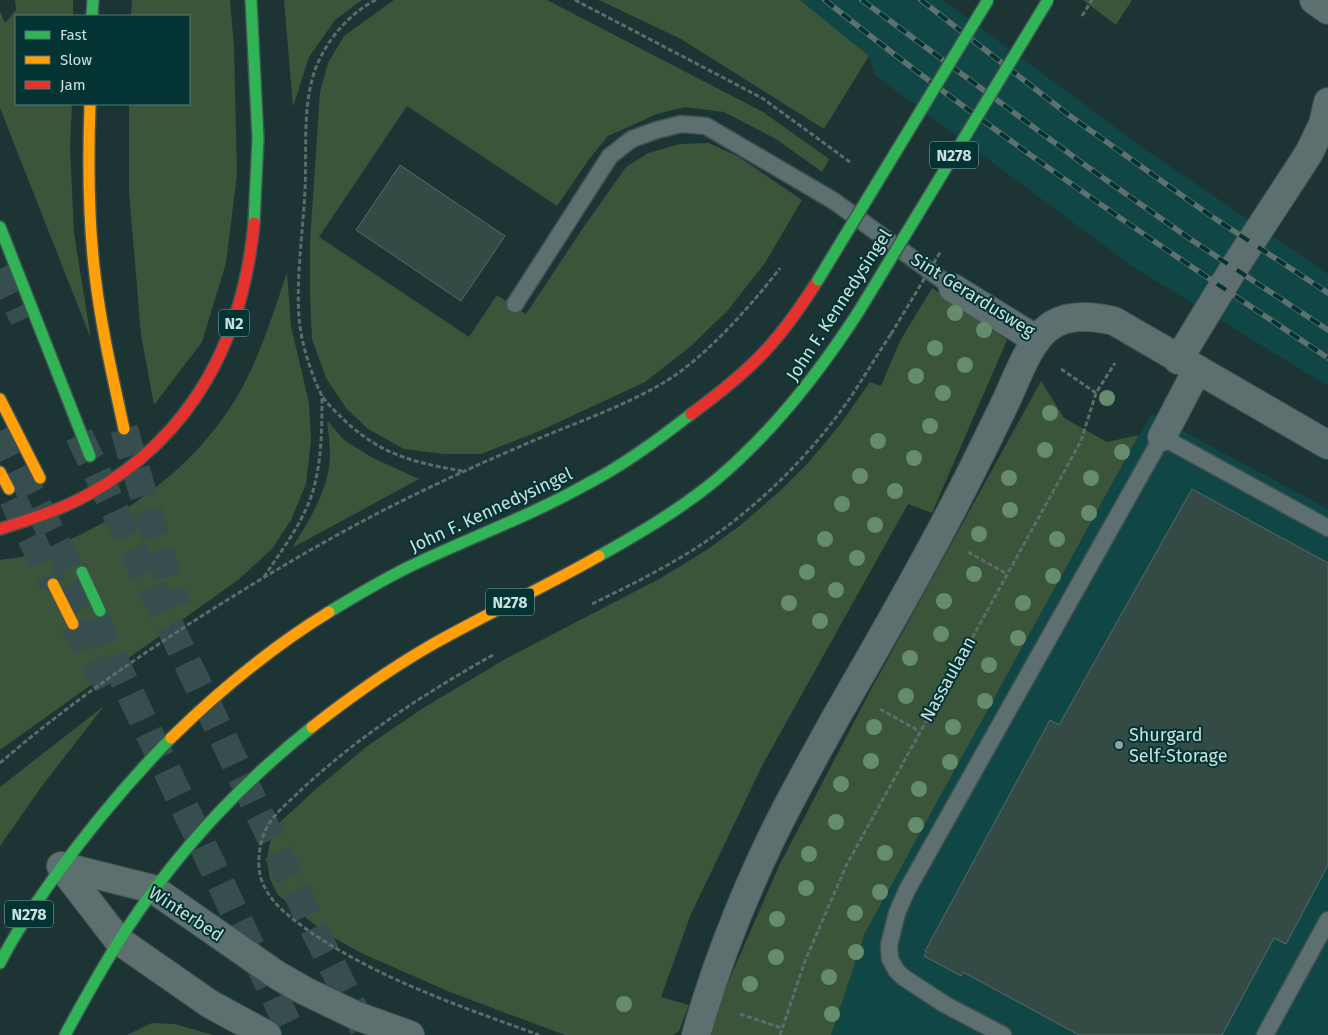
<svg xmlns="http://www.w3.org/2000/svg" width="1328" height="1035" viewBox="0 0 1328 1035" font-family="'Fira Sans',sans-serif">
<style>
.built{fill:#104746}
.green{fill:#3a553a}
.building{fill:#344a45;stroke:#586a67}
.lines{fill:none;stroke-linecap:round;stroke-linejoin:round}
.highway-tunnel{stroke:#364e4d;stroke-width:28;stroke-dasharray:28 14;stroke-linecap:butt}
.lane-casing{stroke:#3f5251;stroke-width:19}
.street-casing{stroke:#3f5251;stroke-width:30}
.fast-casing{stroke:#3f5251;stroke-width:14}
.slow-casing{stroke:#3f5251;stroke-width:14}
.jam-casing{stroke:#3f5251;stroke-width:14}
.path{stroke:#5c6b6b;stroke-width:3;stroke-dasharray:5 2.5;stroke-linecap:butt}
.lane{stroke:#5d6f6e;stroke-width:16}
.street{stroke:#5d6f6e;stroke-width:28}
.fast{stroke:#30b455;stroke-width:11}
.slow{stroke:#ff9f0a;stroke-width:11}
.jam{stroke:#e5322d;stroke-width:11}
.rail-casing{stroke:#5f706f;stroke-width:5.5}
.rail{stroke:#033433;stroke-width:4;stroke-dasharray:11;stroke-linecap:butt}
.fast-bridge-casing{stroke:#3f5251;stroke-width:14;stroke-linecap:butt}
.path-bridge{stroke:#5c6b6b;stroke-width:3;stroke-dasharray:5 2.5;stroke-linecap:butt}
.fast-bridge{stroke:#30b455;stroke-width:11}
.tree{fill:#658c6c}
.poi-dot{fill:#8ca4a2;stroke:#033433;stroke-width:2}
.labels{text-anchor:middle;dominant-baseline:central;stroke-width:4;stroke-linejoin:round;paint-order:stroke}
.shield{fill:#033433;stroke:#8eacab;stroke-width:1}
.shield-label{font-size:16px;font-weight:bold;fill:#c9e0de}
.street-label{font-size:18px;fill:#c9e0de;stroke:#033433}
.poi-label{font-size:18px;fill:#c9e0de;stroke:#033433;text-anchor:start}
</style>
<rect width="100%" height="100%" fill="#1c3433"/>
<path class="built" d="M800,0h143l203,150 182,124v112l-198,-121 -255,-190 -6,-19z
M1151,414l177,95v526h-497l34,-102z"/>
<path class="green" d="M15,0h58v16h-57v88h56l-2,43 4,86 17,106 -91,-231v-97l5,12 11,-13z
M132,0h98l4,47 3,128 -11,88 -24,79 -48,63 -13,-70 -12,-144v-87h60v-88h-58z
M284,0h78l-27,20 -26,37 -16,50z
M394,0h153l216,112 66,47 -7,13 -46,-33 -52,-27 -39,-5 -28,7 -49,22 -18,22 -33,48 -150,-100 -88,131 150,100 28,-42 29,19 59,-89 41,-58 22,-14 32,-9 29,-1 30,14 63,43 -37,63 -37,47 -37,36 -46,36 -103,48 -61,24h-37l-40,-5 -36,-20 -22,-21 -20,-30 -14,-39 -2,-41v-56l10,-150 8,-29 16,-27z
M599,0h201l69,56 -45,73 -143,-90z
M1083,0h49l-16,25z
M287,273l4,53 18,77 2,37 -5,44 -15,36 -19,29 -34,31 -238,170v-190c10,-2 20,-2 30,-5 88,-29 177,-93 218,-179 16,-32 27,-69 39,-103z
M932,288l75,52 -75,173 -24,-9 -145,260 -72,150 -30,83 28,8 -10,26 -6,4h-108l-115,-43 -89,-39 -36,-20 -47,-38 -8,-16 -3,-19 3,-18 8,-18 38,-35 50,-42 57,-39 84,-50 154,-80 47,-29 34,-25 40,-35 26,-26 31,-37 31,-44 11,4 19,-45z
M1041,381l23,37 43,24 32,-7 -274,498 -34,102h-126l74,-169 89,-171z
M327,420l17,20 29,18 46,21 -127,69c18,-29 37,-58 38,-93 0,-12 -2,-24 -3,-35z
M104,706l-62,80 -42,60v-59z
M152,1023l23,1 38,11h-86z"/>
<path class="building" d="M400,165l105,71 -44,65 -105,-71z
M1192,489l136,74v302l-42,79 -12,-6 -52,97h-143l-116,-63 -2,4 -37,-20 3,-4 -2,-1 125,-231 9,5z"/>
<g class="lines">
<path class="highway-tunnel" d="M0,269l24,50
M124,429l52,177
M0,431l98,195 195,409
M79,435l237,498 51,102
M13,499l40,85
M73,624l36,63"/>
<g class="lane-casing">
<path id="lane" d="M515,304l95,-148 22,-17 25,-9 24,-6 25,2 128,75 119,87
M1003,1035l-59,-31 -41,-27 -7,-7 -6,-11 -1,-14 8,-32 10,-23 255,-453 166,91
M1265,1035l63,-115"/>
</g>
<g class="street-casing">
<path id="street" d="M1314,0l14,10
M953,288l84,52
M1178,360l56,-92 75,-115 14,-29 5,-22
M1162,437l35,-67
M61,866l92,23 124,86 28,16 52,25 53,19
M61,866l57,74 92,64 57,31
M696,1035c19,-67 44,-131 74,-194 20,-42 43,-82 65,-122 43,-75 87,-150 126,-227 16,-31 31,-62 46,-93 10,-22 22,-56 41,-71 18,-15 45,-12 66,-7l214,124"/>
</g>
<g class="fast-casing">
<path id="fast" d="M251,0l7,138 -4,85
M92,16l1,-16
M0,227l90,229
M599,556c41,-23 82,-47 118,-77 57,-48 102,-106 142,-168
M82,572l18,39
M329,612c28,-17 56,-34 86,-48 57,-27 117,-49 172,-80 37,-19 71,-44 104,-70
M0,963c15,-30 34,-57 53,-84 36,-50 75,-97 118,-141
M65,1035c20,-37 40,-73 63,-108 50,-76 114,-144 184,-200"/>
</g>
<g class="slow-casing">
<path id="slow" d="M90,104c-2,57 -2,115 5,171 6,52 18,103 29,154
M0,399l40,79
M0,472l9,17
M53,584l20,40
M312,727c37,-29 75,-56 116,-80 56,-32 115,-59 171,-91
M171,738c48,-47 101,-91 158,-126"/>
</g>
<g class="jam-casing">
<path id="jam" d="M691,414c26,-19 52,-39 74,-63 20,-21 37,-46 53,-71
M0,529c30,-10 61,-19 89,-35 104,-58 154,-155 165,-271"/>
</g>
<path class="path" d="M376,0c-27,13 -51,42 -61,70 -13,37 -8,81 -10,120 -2,42 -9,86 -6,128 2,24 11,53 22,76 5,9 15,18 22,25 38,36 69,43 119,52
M575,0l187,98 88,64
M1061,369l35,24
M968,552l39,22
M264,577c17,-26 38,-53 48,-83 10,-32 10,-65 10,-99
M592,604c35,-17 71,-35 104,-56 59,-38 114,-92 154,-150 14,-21 27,-43 41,-64
M493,655c-68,38 -134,81 -191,134 -13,13 -29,25 -37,42 -7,16 -9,40 -1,55 9,19 26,31 42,43 70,49 153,77 233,106
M880,709l39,22
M0,763c67,-58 141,-109 216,-156 54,-34 110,-67 166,-96 51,-26 101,-49 153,-71 43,-18 89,-34 128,-57 41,-24 88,-77 117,-115
M740,1014l42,14
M780,1035l25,-74 41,-95 235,-425 15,-48 19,-30"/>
<use href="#lane" class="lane"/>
<use href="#street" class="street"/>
<use href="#fast" class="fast"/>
<use href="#slow" class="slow"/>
<use href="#jam" class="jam"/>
<g class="rail-casing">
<path id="rail" d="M825,0c161,129 331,244 503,358
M862,0l220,163 111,78 135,89
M921,0l149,116 141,100 117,77"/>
</g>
<use href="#rail" class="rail"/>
<g class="fast-bridge-casing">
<path id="fast-bridge" d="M818,280l170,-280
M859,311l189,-311"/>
</g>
<path class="path-bridge" d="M1082,16l10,-16
M891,334l50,-83"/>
<use href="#fast-bridge" class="fast-bridge"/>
</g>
<g class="tree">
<circle cx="955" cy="313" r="8"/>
<circle cx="984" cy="330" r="8"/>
<circle cx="935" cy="348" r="8"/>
<circle cx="965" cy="365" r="8"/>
<circle cx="916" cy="376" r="8"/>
<circle cx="943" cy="393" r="8"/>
<circle cx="1107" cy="398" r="8"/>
<circle cx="1050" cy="413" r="8"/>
<circle cx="930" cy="426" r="8"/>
<circle cx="878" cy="441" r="8"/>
<circle cx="1045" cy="450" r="8"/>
<circle cx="1122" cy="452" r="8"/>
<circle cx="914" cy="458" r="8"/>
<circle cx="860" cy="476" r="8"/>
<circle cx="1009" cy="478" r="8"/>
<circle cx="1091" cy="478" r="8"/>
<circle cx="895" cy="491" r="8"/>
<circle cx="842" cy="504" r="8"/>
<circle cx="1010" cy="510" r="8"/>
<circle cx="1089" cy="513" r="8"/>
<circle cx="875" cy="525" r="8"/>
<circle cx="979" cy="534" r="8"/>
<circle cx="825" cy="539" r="8"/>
<circle cx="1057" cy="539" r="8"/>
<circle cx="857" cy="558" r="8"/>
<circle cx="807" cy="572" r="8"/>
<circle cx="974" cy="574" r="8"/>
<circle cx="1053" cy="576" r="8"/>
<circle cx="836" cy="590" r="8"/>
<circle cx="944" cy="601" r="8"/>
<circle cx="789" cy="603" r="8"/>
<circle cx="1023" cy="603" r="8"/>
<circle cx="820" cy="621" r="8"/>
<circle cx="941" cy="634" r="8"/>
<circle cx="1018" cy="638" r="8"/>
<circle cx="910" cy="658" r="8"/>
<circle cx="989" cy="665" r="8"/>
<circle cx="906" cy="696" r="8"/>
<circle cx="985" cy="701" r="8"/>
<circle cx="874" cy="727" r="8"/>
<circle cx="953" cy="727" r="8"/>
<circle cx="871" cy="761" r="8"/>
<circle cx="950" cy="762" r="8"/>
<circle cx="841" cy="784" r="8"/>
<circle cx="919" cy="789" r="8"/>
<circle cx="836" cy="822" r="8"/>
<circle cx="916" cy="825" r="8"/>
<circle cx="885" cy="853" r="8"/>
<circle cx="809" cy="854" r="8"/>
<circle cx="806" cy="888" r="8"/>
<circle cx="880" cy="892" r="8"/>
<circle cx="855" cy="913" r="8"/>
<circle cx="777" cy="919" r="8"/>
<circle cx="856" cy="952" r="8"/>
<circle cx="776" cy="957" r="8"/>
<circle cx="829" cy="977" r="8"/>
<circle cx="750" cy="984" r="8"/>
<circle cx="624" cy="1004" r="8"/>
<circle cx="832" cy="1014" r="8"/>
</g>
<circle class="poi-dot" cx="1119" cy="745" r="5"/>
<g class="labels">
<g class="shield">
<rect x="930" y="141.5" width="48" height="27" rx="4"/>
<rect x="219" y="309.5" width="30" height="27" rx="4"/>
<rect x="486" y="588.5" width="48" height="27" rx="4"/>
<rect x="5" y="900.5" width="48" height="27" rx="4"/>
</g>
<g class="shield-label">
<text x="954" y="155">N278</text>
<text x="234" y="323">N2</text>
<text x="510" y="602">N278</text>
<text x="29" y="914">N278</text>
</g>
<g class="street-label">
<text transform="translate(973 295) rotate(32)">Sint Gerardusweg</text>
<text transform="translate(839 305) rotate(-57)">John F. Kennedysingel</text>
<text transform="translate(491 510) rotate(-25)">John F. Kennedysingel</text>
<text transform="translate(948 679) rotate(-61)">Nassaulaan</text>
<text transform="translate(186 914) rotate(33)">Winterbed</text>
</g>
<g class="poi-label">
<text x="1129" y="735">Shurgard<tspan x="1129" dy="21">Self-Storage</tspan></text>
</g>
</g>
<rect x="15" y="15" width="175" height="90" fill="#033433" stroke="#527977"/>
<rect x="25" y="31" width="25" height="8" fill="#30b455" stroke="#527977"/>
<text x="60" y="40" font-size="15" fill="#c9e0de">Fast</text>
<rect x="25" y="56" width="25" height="8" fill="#ff9f0a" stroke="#527977"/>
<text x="60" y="65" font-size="15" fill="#c9e0de">Slow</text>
<rect x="25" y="81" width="25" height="8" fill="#e5322d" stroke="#527977"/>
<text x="60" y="90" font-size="15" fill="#c9e0de">Jam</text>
</svg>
